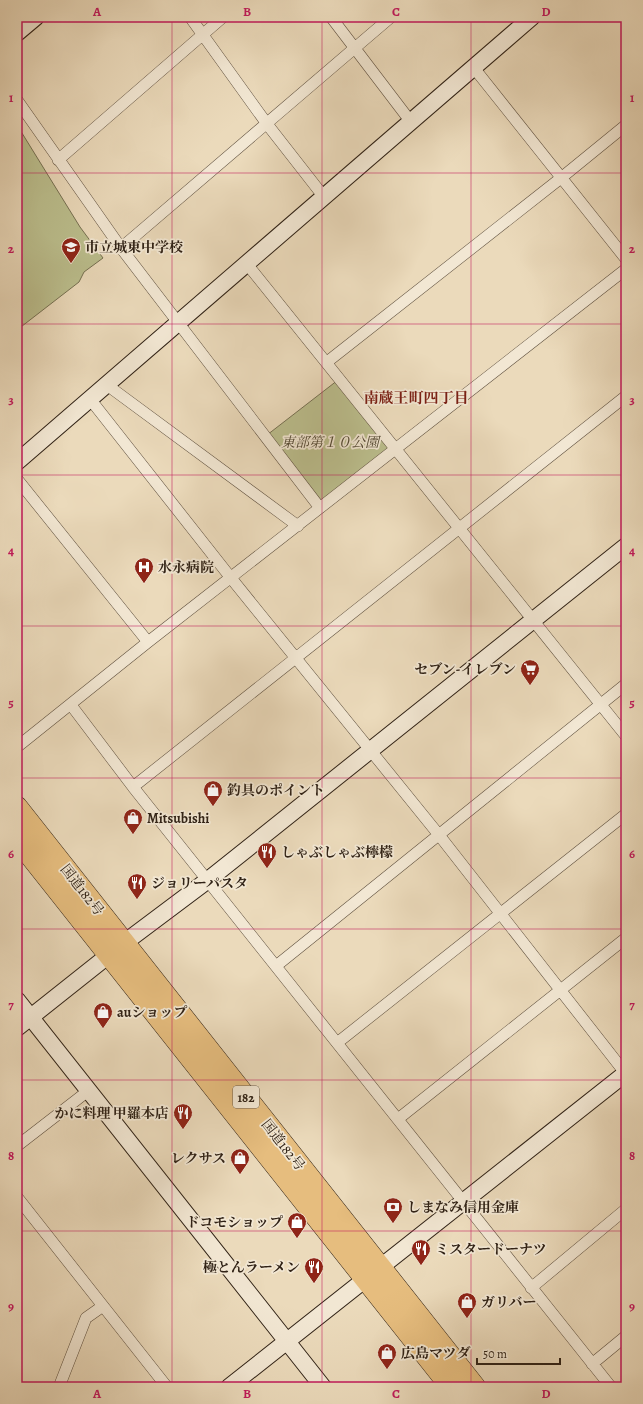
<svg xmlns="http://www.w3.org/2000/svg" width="643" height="1404" viewBox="0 0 643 1404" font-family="Alegreya,'Noto Serif JP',serif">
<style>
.green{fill:#bbbe8d;stroke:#767052}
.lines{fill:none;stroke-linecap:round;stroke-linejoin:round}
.street-casing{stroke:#5f503f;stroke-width:12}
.secondary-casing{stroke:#302216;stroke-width:18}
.highway-casing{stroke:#302216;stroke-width:22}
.street{stroke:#f2e7d3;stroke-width:11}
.secondary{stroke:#f2e7d3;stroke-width:16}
.highway{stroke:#e6bd7e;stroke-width:21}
.grid{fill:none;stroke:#c2185b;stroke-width:1;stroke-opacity:0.55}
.labels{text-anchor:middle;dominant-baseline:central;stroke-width:3.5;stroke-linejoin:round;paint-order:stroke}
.shield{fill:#f2e7d3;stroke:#6a5d4f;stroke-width:1}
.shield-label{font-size:13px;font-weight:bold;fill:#302216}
.poi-label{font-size:14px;font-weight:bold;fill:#302216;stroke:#f2e7d3;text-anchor:start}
.park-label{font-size:14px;font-style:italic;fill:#534934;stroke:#f2e7d3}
.street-label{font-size:14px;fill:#302216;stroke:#f2e7d3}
.neighbourhood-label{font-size:15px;font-weight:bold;fill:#7a1f14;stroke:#f2e7d3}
.neatline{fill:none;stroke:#c2185b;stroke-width:1.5}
.grid-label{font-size:13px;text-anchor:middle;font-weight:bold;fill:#c2185b}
</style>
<rect width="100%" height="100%" fill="#ebdabb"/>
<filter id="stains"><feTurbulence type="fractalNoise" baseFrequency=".005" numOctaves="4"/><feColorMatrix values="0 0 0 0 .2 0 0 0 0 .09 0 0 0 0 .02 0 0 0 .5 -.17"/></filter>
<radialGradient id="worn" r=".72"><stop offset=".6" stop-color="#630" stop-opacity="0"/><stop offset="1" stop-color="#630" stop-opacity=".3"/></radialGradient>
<path class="green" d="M17,125l63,102 23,31 -19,14 -5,10 -62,48z
M338,380l55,68 -72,57 -54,-70z"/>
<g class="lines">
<g class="street-casing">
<path id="street" d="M190,17l77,107 57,73
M331,17l80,105
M474,68l152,191
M17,100l104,148 199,260
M58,160l165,-143
M121,248l270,-231
M247,264l379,472
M327,362l234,-184 65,-53
M107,385l191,141
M90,399l141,179 208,257 187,239
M17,479l131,163
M71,705l62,82 478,600
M17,747l131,-105 478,-373
M133,787l493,-391
M276,966l350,-282
M337,1043l289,-229
M398,1119l228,-181
M17,1146l71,-55
M17,1197l150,190
M531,1288l95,-79
M592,1364l34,-28
M59,1387l27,-69 17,-12"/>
</g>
<g class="secondary-casing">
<path id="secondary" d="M17,33l19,-16
M17,462l515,-445
M17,1000l306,387
M17,1028l107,-85 84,-63 418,-334
M229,1387l397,-314"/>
</g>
<g class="highway-casing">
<path id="highway" d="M17,807l458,580
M17,839l434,548"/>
</g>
<use href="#street" class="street"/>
<use href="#secondary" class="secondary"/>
<use href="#highway" class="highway"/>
</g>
<path class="grid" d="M172,17v1370M322,17v1370M471,17v1370M17,173h609M17,324h609M17,475h609M17,626h609M17,778h609M17,929h609M17,1080h609M17,1231h609"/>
<defs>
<g id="school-pin" transform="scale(1)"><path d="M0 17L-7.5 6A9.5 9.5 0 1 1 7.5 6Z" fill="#8f2418" stroke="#f2e7d3"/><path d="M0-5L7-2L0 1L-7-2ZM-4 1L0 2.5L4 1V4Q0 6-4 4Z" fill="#fff"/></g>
<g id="hospital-pin" transform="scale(1)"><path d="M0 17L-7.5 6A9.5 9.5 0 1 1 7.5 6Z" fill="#8f2418" stroke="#f2e7d3"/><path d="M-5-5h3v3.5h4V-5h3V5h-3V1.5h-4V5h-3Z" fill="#fff"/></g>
<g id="supermarket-pin" transform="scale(1)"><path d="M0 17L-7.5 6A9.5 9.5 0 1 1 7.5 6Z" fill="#8f2418" stroke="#f2e7d3"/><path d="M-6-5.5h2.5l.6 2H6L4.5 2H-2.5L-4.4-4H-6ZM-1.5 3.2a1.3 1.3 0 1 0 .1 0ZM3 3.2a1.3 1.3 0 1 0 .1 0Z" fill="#fff"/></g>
<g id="shop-pin" transform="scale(1)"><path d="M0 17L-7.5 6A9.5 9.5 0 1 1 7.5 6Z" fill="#8f2418" stroke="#f2e7d3"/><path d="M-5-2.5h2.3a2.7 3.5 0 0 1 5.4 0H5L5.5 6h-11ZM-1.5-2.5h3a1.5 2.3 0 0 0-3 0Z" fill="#fff"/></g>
<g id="restaurant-pin" transform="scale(1)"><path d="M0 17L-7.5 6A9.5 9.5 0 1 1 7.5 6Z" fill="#8f2418" stroke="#f2e7d3"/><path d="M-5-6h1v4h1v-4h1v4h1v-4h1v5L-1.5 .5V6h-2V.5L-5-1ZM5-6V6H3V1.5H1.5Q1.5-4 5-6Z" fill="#fff"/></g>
<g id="bank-pin" transform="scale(1)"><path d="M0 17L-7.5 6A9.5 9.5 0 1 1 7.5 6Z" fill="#8f2418" stroke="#f2e7d3"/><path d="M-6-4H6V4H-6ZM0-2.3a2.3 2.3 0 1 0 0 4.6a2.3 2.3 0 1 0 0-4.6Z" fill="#fff"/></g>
</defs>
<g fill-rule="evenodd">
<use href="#school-pin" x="71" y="247"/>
<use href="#hospital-pin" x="144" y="567"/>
<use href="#supermarket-pin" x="530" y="669"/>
<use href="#shop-pin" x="213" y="790"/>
<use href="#shop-pin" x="133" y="818"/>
<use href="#restaurant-pin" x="267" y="852"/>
<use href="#restaurant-pin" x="137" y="883"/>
<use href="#shop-pin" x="103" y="1012"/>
<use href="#restaurant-pin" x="183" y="1113"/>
<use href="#shop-pin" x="240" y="1158"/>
<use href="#bank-pin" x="393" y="1207"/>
<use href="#shop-pin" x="297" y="1222"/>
<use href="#restaurant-pin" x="421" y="1249"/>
<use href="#restaurant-pin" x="314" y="1267"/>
<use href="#shop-pin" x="467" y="1302"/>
<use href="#shop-pin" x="387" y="1353"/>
</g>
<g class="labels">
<rect class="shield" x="233" y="1086" width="26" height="22" rx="3"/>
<g class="shield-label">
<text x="246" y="1097">182</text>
</g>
<g class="poi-label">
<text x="85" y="247">市立城東中学校</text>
<text x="158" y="567">水永病院</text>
<text x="516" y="669" text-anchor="end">セブン-イレブン</text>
<text x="227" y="790">釣具のポイント</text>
<text x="147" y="818">Mitsubishi</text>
<text x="281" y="852">しゃぶしゃぶ檸檬</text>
<text x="151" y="883">ジョリーパスタ</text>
<text x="117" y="1012">auショップ</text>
<text x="169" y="1113" text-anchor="end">かに料理 甲羅本店</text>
<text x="226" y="1158" text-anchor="end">レクサス</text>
<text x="407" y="1207">しまなみ信用金庫</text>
<text x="283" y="1222" text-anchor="end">ドコモショップ</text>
<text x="435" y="1249">ミスタードーナツ</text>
<text x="300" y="1267" text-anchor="end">極とんラーメン</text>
<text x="481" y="1302">ガリバー</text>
<text x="401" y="1353">広島マツダ</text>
</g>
<g class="park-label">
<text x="330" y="442">東部第１０公園</text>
</g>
<g class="street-label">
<text transform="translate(82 890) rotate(52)">国道182号</text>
<text transform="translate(283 1145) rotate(52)">国道182号</text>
</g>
<g class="neighbourhood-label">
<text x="416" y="398">南蔵王町四丁目</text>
</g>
</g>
<rect width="643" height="1404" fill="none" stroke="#ebdabb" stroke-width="44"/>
<path d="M477 1358v6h83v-6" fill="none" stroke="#302216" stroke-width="2"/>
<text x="483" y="1358" font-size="12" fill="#302216" stroke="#f2e7d3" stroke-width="3" paint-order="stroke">50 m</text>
<rect x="22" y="22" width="599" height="1360" class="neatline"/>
<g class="grid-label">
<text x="97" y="16">A</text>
<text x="247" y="16">B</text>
<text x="396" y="16">C</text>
<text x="546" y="16">D</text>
<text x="11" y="102">1</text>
<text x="632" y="102">1</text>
<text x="11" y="253">2</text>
<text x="632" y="253">2</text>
<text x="11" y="404">3</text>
<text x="632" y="404">3</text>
<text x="11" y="555">4</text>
<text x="632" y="555">4</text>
<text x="11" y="707">5</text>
<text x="632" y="707">5</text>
<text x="11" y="858">6</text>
<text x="632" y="858">6</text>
<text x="11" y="1009">7</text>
<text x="632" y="1009">7</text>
<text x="11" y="1160">8</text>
<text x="632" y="1160">8</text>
<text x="11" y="1311">9</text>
<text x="632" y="1311">9</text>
<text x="97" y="1398">A</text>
<text x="247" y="1398">B</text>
<text x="396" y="1398">C</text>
<text x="546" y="1398">D</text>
</g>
<rect width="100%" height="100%" filter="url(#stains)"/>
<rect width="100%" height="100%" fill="url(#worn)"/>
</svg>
